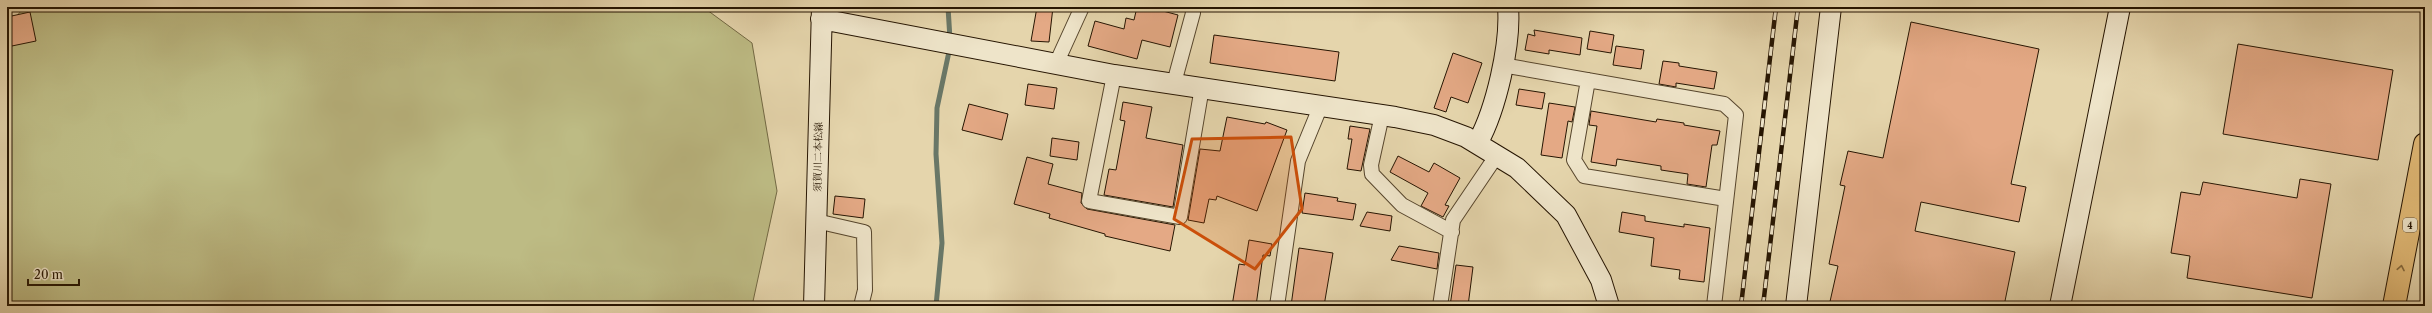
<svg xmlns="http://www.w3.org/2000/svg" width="2432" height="313" viewBox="0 0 2432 313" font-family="'Libre Caslon Text','Noto Serif JP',serif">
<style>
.green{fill:#bdbb84;stroke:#726843}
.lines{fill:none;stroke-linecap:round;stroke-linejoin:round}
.stream{stroke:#697767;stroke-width:5}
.building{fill:#e4a985;stroke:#261502}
.street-casing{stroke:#56452c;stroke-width:16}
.secondary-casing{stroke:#261502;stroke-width:22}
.highway-casing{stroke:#261502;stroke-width:24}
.street{stroke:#eee4c9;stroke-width:14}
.secondary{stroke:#eee4c9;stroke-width:20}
.highway{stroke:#e2ba76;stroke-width:22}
.rail-casing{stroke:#261502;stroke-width:4.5}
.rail{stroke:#eee4c9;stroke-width:3;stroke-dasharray:9;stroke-linecap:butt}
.oneway{stroke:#84683c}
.marked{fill:#cb4f0a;fill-opacity:0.2;stroke:#cb4f0a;stroke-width:3;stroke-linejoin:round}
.labels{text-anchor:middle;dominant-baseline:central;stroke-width:3;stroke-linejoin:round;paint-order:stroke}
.shield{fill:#eee4c9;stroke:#62533e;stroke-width:1}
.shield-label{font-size:9px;font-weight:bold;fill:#261502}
.street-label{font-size:10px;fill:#261502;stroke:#eee4c9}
</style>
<rect width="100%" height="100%" fill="#e5d5ac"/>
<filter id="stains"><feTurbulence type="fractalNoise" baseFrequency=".005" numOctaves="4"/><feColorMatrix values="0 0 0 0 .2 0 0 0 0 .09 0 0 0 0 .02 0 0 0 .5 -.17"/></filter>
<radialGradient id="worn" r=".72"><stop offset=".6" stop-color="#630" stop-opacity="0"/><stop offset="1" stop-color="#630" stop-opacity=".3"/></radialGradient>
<path class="green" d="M25,7h678l49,36 25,148 -25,115h-745v-280z"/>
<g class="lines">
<path class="stream" d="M948,7l2,32
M936,306l6,-63 -6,-89 1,-46 13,-61"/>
</g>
<path class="building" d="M1037,7h16l-4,35 -18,-1z
M1137,7h11l30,8 -8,32 -28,-7 -5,19 -49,-13 7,-25 29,8 2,-11 8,2z
M30,12l6,29 -29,6v-30z
M1911,22l128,27 -28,135 15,3 -7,35 -98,-20 -6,29 100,21 -11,54h-175l9,-40 -9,-2 16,-78 -5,-1 8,-34 35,7z
M1534,30l48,8 -2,17 -31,-5v4l-24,-4 3,-16 7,2z
M1590,31l24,4 -3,18 -24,-4z
M1214,35l125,17 -4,29 -125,-18z
M2238,44l155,26 -15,90 -155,-26z
M1616,46l28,4 -3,19 -28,-4z
M1453,53l29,10 -14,40 -17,-6 -5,15 -12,-4z
M1663,61l16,2v3l38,6 -3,17 -38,-6v4l-17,-3z
M1028,84l29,4 -3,21 -29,-4z
M1519,89l26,4 -3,16 -26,-4z
M1123,102l29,5 -6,31 37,7 -10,62 -69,-12 5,-26 7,1 9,-49 -5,-1z
M1549,103l26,4 -3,15 -4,-1 -6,37 -21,-3z
M969,104l39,10 -6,26 -40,-10z
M1591,111l65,11 1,-3 27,4v2l36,6 -3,14h-5l-6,42 -19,-3 1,-10 -27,-4v-4l-44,-7 -1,7 -25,-4 6,-36 -8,-1z
M1227,117l38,7 1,-2 21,8 -30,81 -40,-15 -1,4 -7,-1 -5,24 -16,-3 12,-71 20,2z
M1350,126l20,3 -9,42 -14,-2 5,-30h-4z
M1052,138l27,4 -2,18 -27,-4z
M1398,156l31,16 5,-9 26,15 -15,27 4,1 -6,11 -22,-11 7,-13 -38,-21z
M1027,157l26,7 -5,20 34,9 -1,10 6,6 88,16 -5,26 -65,-15v-2l-56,-16 1,-4 -36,-10z
M2300,179l31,5 -19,114 -125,-20 3,-22 -19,-3 10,-61 19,3 3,-13 94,16z
M1305,193l33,5 -1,3 19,3 -3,16 -51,-7z
M835,196l30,3 -2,19 -30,-4z
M1367,212l25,4 -2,15 -30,-5z
M1622,212l23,4v5l39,6v-3l26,4 -6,54 -25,-3 1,-9 -29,-4 3,-28 -35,-6z
M1249,240l23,4 -2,12 -7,-1 -7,51h-24l7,-42 6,1z
M1399,246l40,7 -2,16 -46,-9z
M1299,248l34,5 -9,53h-33z
M1456,265l17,2 -5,39h-18z"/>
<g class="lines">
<g class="street-casing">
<path id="street" d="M1056,64l26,-57
M1502,65l222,39 12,11 -22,191
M1114,75l-25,126 91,16 22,-130
M1588,80l-14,80 10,16 142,23
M1174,83l19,-70 -1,-6
M1382,115l-11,50 1,9 30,31 50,27
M816,221l48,11 1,58 -4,16
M1277,306l21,-145 23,-56
M1440,306l13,-86 44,-65"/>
</g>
<g class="secondary-casing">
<path id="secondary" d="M821,19l293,56 281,42 39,8 32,12 51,31 49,47 35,65 8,26
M1478,142c18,-33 33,-97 30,-135
M814,306l8,-299
M1796,306l35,-299
M2060,306l60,-299"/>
</g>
<g class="highway-casing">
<path id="highway" d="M2394,306l31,-162"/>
</g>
<use href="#street" class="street"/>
<use href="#secondary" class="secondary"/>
<use href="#highway" class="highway"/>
<g class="rail-casing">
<path id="rail" d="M1741,306l35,-299
M1763,306l35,-299"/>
</g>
<use href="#rail" class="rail"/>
</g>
<defs><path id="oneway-chevron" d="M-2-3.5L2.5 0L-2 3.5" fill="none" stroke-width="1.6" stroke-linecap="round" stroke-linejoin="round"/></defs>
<use class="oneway" href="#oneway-chevron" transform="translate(2401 268) rotate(-79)"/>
<path class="marked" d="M1291,137l11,72 -47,60 -81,-50 18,-80z"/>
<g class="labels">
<rect class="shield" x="2403" y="218" width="14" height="14" rx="3"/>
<g class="shield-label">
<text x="2410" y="225">4</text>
</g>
<g class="street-label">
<text transform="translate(818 157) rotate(-89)">須賀川二本松線</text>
</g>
</g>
<rect width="2432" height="313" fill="none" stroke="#e5d5ac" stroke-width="24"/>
<rect x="8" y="8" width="2416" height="297" fill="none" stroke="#261502" stroke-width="2"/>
<rect x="12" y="12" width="2408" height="289" fill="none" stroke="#261502"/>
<path d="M28 279v6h51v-6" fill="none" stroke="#261502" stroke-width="2"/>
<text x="34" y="279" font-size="12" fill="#261502" stroke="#eee4c9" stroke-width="3" paint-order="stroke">20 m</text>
<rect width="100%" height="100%" filter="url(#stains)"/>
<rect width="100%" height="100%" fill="url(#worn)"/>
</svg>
